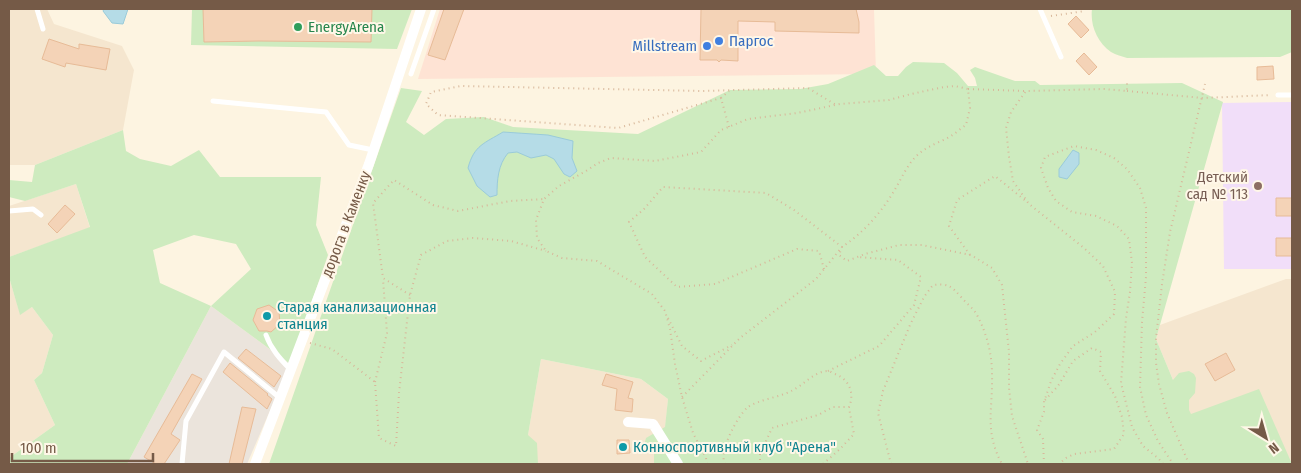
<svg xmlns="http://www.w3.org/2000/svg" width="1301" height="473" viewBox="0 0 1301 473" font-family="'Fira Sans Condensed',sans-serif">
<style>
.residential{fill:#f5e6cf}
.commercial{fill:#fee3d4}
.industrial{fill:#ebe4dc}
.education{fill:#f1def9}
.green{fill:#ceebbf;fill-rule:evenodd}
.water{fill:#b5dce7;stroke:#9acbd9}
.building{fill:#f4d3b7;stroke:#e7bb97}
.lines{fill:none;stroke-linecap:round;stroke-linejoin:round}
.path{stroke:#d8b79a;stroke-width:2;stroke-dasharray:1 4;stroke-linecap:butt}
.service{stroke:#fff;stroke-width:5}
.minor{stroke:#fff;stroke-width:10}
.leisure-dot{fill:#2e9e5b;stroke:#fff7e8;stroke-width:2}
.shop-dot{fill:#3f7fe0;stroke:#fff7e8;stroke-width:2}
.education-dot{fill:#8d6e63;stroke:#fff7e8;stroke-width:2}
.culture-dot{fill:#0f9aa8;stroke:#fff7e8;stroke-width:2}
.labels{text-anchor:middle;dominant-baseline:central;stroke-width:4;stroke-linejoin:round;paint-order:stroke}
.leisure-label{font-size:15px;fill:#27864d;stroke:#fff7e8;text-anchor:start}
.shop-label{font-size:15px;fill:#366cbe;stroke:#fff7e8;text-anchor:start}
.education-label{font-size:15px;fill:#785e54;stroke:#fff7e8;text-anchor:end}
.street-label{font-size:15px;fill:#755a47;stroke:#fff7e8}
.culture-label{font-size:15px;fill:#0d838f;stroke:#fff7e8;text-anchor:start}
</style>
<rect width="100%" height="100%" fill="#fdf4e1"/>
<path class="residential" d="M9,9h38l7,15 68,22 12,24 -11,60 -88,35h-26z
M76,184l14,44 -81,29v-51z
M9,277l11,37 12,-7 21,28 -11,38 -8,7 21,45 -46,33z
M1286,279h6v185h-84l-52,-125 4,-14z
M541,359l100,20 27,20 -3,32 12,33h-154z"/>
<path class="commercial" d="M440,9h434l2,65 -458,5z"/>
<path class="industrial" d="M211,306l79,58 -43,100h-120z"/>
<path class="education" d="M1292,102v167h-68l-2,-166z"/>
<path class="green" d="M192,9h220l-15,40 -206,-4z
M1092,9h200v43l-12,5 -153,1c-5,-2 -11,-3 -16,-6 -14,-10 -21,-27 -19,-43z
M913,62l31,1 13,10 11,13h9l-2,-8 -5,-8 5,-3 40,14h20l5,4 142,-2 41,19 -67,237 17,41 6,-7 10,-2 5,3 2,4 -1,15 -6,7v10l2,4 68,-25 33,75h-638v-13l-11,-2 3,-11 19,-11 3,-28 -27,-20 -100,-20 -13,76 9,8 1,21h-269l132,-376 21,3 -16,31 18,13 22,-16 38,-2 29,10 125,7 92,-44 70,-1 28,-5 46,-19 12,11h12l8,-9z
M123,130l3,21 14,8 31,7 28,-16 21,27h101l-5,48 12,30 -38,109 -79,-58 -84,158h-118v-6l46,-33 -21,-45 8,-7 11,-38 -21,-28 -12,8 -11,-38v-20l81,-30 -14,-43 -51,17 -16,-4v-17l23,2 3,-17zM194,235l42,9 15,25 -40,37 -51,-23 -7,-33z"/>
<path class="water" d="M104,9h24l-5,15 -11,-1 -9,-12z
M503,132l45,3 25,6 -1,17 5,13 -7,6 -6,-3 -10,-15 -8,-4 -15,3 -14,-6 -9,1c-10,12 -11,27 -11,42l-7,2 -13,-11 -9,-18c6,-23 17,-25 35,-36z
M1073,150l6,3v11l-12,15 -8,-2v-8z"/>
<path class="building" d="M203,9h169l-1,33 -112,-1 -55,1z
M444,9h20l-19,51 -17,-5z
M701,9h155l3,13v11l-84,-2v-9l-37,-1v40l-17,-1 -2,2 -2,-2h-17z
M1076,16l13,14 -8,8 -13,-14z
M49,39l30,10v-5l31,5 -4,21 -40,-7 -1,4 -23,-8z
M1084,53l13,14 -8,8 -13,-14z
M1273,66l1,13 -17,1v-13z
M1276,198h16v18h-16z
M65,205l10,9 -18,19 -9,-9z
M1276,238h16v18h-16z
M269,305l10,7 1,12 -9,8 -4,-1h-8l-6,-11 4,-11z
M246,349l35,27 -7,11 -36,-29z
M1226,353l9,17 -20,11 -10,-17z
M230,363l38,31 -1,1 5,4 -5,10 -44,-37z
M192,374l10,5 -31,55 9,6 -16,24h-8l-12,-7z
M606,374l27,8 -5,16 5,1 -1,13 -17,-2 2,-21 -15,-4z
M242,407l14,2 -14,55h-13z
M617,440h12l1,13 -13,1z"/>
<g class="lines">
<path class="path" d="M1051,16l34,-5
M968,89l58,2
M1127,91l76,7 68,-3
M721,98l8,-7
M729,127l-8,-29 -103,30 -180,-13 -12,-11 5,-12 30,-6 241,5 106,-3 28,17
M970,255l-21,-29 8,-26 38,-24 32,26
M410,295l-27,-17 -10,-75 21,-23 39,25 25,6 52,-10 34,-2
M668,318l14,28 19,15 31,-16
M310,343l22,6 43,33 4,56 17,8 3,-53 11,-98 11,-40 26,-14 26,-3 38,3 35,10
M828,371l51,-25 35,-41 7,-28 -23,-17 -41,-3
M375,382l12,-49 -4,-54
M682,397l58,-59 76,-59 26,-32 -48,-37 -28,-17 -103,-6 -19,22 -15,13 16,35 32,30 38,-3 82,-35 22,2 5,18
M1045,400l13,-14 15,-25 19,-13 9,4 -1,19 15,25 7,21 2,17 -10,15 -40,5 -8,4 -7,6
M707,464l-1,-6 -13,-25 -11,-36 -7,-33 -5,-35 -5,-18 -13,-17 -55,-33 -35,-3 -16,-7 -9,-13 -1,-18 8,-21 15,-13 27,-15 12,-8 13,-5 44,3 46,-9 20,-22 27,-11 49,-6 43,-9 49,-4 22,-6 33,-7 11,-1 13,3 2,19 -4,17c-5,3 -10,8 -15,11 -10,6 -22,9 -31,17 -12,9 -18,25 -26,38 -13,22 -31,42 -52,56l-3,8 8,6 18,-7 34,-9h23l49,10 21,13 10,17 7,67v36l3,28 16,48
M725,464c-7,-12 13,-49 23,-57 10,-7 32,-10 43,-16 12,-5 23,-20 37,-20 2,0 4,2 7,3 14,5 20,19 14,33h-16l-15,8 -46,13 -12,26v10
M823,464l17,-15 14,-15 -5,-26
M891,464l-13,-51 5,-22 27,-66 14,-28 9,-12c16,-2 19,2 29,13 5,6 12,11 15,17 10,19 15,39 15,59 1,36 -8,57 10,90
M1044,464l-1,-25 -6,-9 7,-18v-10l7,-21 9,-17 13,-18 22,-14 19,-18 1,-22 -12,-26 -19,-18 -55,-44 -16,-23 -4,-24 -3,-29 5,-16 15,-21 78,-2 23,2v-10
M1163,464l-4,-5 -16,-13 -11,-19 -11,-44 5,-65 4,-26 2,-29 -3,-24 -12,-13 -21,-10 -24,-4 -16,-11 -8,-13 -7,-20 4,-11 29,-11 22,4 18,8 13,11 13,19 6,20v69l-4,45 -2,65 6,28 12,26 15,23
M1189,464l-22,-51 -8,-29 -3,-21v-25l6,-54 8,-52 35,-148"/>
<path class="service" d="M37,9l6,20
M1040,9l21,48
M411,74l23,-65
M1278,95h14
M213,101l113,11 23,33 24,5
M9,211l24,-2 8,6
M266,335c5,14 14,24 25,35
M182,464l4,-43 38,-69 56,46"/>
<path class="minor" d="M628,422l25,2 25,40
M255,464l114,-300 52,-155"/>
</g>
<circle class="leisure-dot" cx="298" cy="27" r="5"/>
<g class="shop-dot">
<circle cx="719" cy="41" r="5"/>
<circle cx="707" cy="46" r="5"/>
</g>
<circle class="education-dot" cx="1258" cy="186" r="5"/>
<g class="culture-dot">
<circle cx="267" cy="316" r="5"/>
<circle cx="623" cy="447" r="5"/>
</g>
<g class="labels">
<g class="leisure-label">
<text x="308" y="27">EnergyArena</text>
</g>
<g class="shop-label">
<text x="729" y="41">Паргос</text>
<text x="697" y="46" text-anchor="end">Millstream</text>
</g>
<g class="education-label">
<text x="1248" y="177">Детский<tspan x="1248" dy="17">сад № 113</tspan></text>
</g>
<g class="street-label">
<text transform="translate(346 224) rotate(-69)">дорога в Каменку</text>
</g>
<g class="culture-label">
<text x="277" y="307">Старая канализационная<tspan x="277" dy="17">станция</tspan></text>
<text x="633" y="447">Конноспортивный клуб "Арена"</text>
</g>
</g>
<rect width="1301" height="473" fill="none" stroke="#755a47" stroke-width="20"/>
<g transform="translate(1266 438) rotate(143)" stroke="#fff7e8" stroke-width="4" paint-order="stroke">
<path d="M0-4L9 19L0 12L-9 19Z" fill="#755a47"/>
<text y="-8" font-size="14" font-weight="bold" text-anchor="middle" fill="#755a47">N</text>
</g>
<path d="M12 453v8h141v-8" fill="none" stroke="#755a47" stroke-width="2.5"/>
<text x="20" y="453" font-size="15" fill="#755a47" stroke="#fff7e8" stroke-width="4" paint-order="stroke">100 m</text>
</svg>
